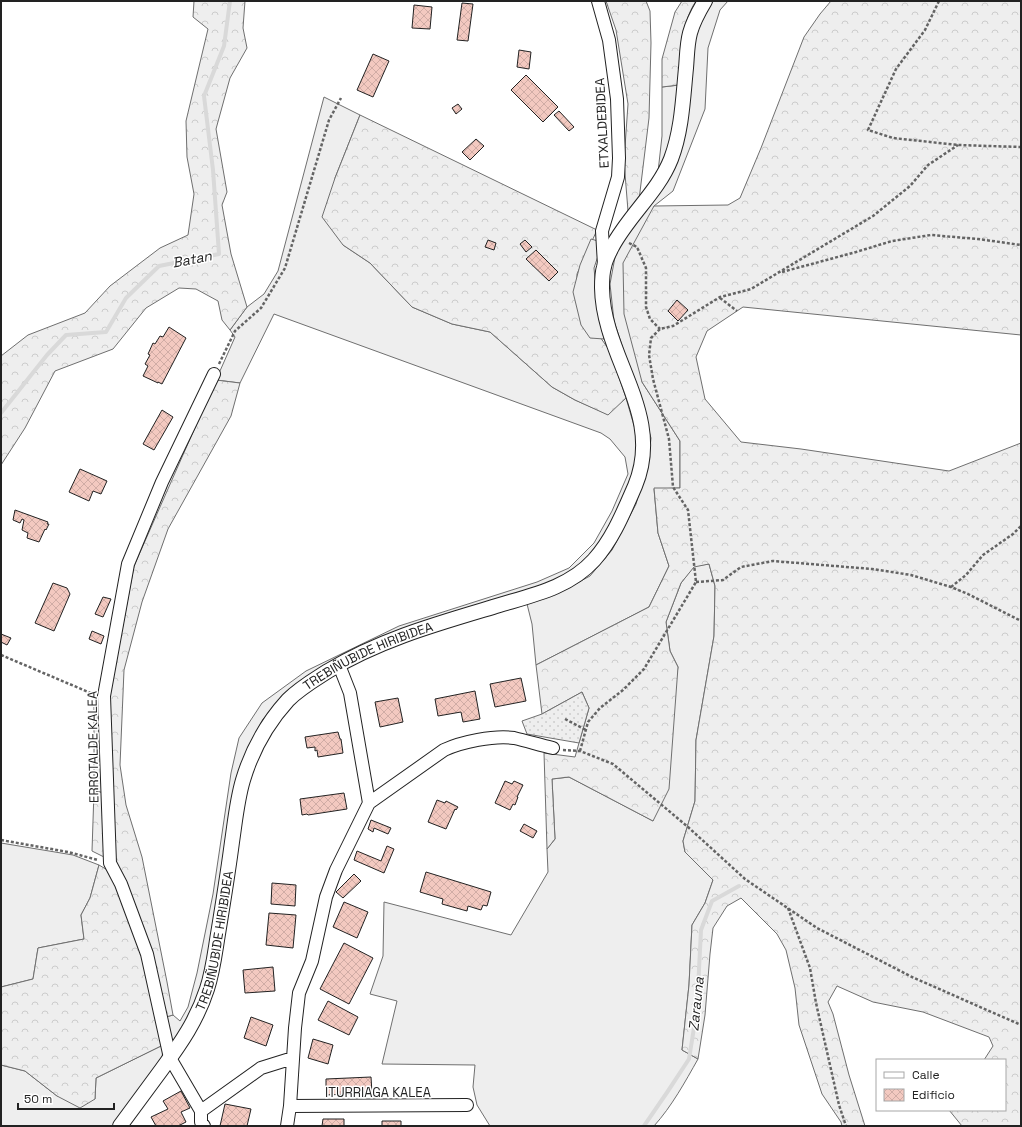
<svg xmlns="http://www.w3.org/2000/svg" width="1022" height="1127" viewBox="0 0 1022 1127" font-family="'Space Grotesk',sans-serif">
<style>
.grass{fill:#eee;stroke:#6f6f6f}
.forest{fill:url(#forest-crowns);stroke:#6f6f6f}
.park{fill:url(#park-dots);stroke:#6f6f6f}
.parking{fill:#ededed;stroke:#6f6f6f}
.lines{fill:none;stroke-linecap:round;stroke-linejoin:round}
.stream{stroke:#d9d9d9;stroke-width:4}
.building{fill:url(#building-cross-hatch);stroke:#222}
.minor-casing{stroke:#222;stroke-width:14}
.tertiary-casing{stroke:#222;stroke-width:16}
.path{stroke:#646464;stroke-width:2.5;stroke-dasharray:3 2;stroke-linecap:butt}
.minor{stroke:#fff;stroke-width:12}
.tertiary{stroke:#fff;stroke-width:14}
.labels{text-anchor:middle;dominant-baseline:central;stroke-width:3;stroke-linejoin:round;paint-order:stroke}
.street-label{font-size:13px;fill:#222;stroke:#fff}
.water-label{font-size:14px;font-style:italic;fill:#222;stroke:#fff}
</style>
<defs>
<pattern id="forest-crowns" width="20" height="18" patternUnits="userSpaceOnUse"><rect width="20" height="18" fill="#eee"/><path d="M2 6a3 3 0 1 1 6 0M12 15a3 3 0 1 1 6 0" fill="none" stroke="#ccc"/></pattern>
<pattern id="park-dots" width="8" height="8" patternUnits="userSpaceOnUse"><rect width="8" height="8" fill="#eee"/><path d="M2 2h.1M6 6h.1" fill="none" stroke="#ccc" stroke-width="1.8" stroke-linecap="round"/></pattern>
<pattern id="building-cross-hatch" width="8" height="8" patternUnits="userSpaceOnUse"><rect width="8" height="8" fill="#f3c9c0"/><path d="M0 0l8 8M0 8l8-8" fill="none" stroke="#d0aca5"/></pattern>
</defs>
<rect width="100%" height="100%" fill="#fff"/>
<path class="grass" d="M713,1h15l-8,9 -12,38 -3,61 -32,82 -19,15 -12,176 38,59v47l-26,1 4,44 11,33 -20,41 -113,58 -4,-41 -5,-20 37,-14 26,-14 22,-26 24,-46 13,-47 2,-19 -17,-56 -20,-61 -4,-37 5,-27 11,-23 32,-39 40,-168z
M679,85l-6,49 -7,22 -8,16 4,-36v-49z
M324,97l36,18 -25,63 8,67 27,18 42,44 40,17 38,8 62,55 23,13 32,14 19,-16 11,38v24l-11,35 -29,53 -24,22 -24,14 -75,23 -183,82 -28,30 -20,42 -33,200 -16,49 -16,27 -6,5 -6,-25 7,-2 7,6 8,-14 9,-34 16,-79 18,-121 8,-35 23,-35 44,-32 93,-45 138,-44 32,-14 25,-25 18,-32 16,-37 -3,-17 -15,-18 -9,-6 -327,-119 -34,69 -24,-3 19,-43 -5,-7 17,-23 17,-13 14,-23z
M709,564l6,22 -1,50 -18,104 -1,61 -12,40 2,11 28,28 -8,23 -13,22 -3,60 -7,65 16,9c-13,23 -26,47 -44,67h-164l-13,-21 -4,-18 2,-22 -93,-1 15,-63 -27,-7 13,-38 1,-54 127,33 37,-63 -1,-23 8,-10 -3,-60 17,-2 84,44 25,-154 -8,-16 -4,-29 15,-39 13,-17z
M99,703l6,90 -11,-2v-87z
M1,843l72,12 26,10 -9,33 -9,17 3,24 -46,9 -5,31 -32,8z
M163,1045l-1,15 -49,66h-112v-61l24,6 32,25 38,3 1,-21z"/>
<path class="forest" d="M194,1h51l-2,27 4,20 -17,30 -14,51 11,63 -5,13 9,49 16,53 -17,23 -8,-10 -4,-19 -22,-12 -17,-1 -33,20 -33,41 -58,22 -30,57 -24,37v-109l27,-21 57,-22 25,-27 50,-38 28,-13 6,-41 -7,-37 -1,-36 22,-92 -15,-12z
M606,1h40l4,10 1,32 -2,75 -10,82 -11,11 -4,-50 4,-57 -12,-74z
M682,1h14c-16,24 -15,56 -17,84l-17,2v-28l13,-47z
M831,1h190v334l-278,-28 -36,24 -11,26 9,42 36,43 60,7 148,22 72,-28v683h-59l-13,-16h56v-50h-21l9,-14 -4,-9 -66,-25 -50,-10 -36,-16 -9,16 5,12 16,61 16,51h-23l-1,-4 -19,-28 -23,-69 -4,-37 -9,-38 -9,-16 -36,-36 -14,8 -14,22 -3,26 -5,61 -7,44 -16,-9 7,-65 3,-60 13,-22 8,-23 -28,-28 -2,-11 12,-40 1,-61 18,-104 1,-50 -6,-22 -15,3 -13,16 -15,39 4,29 8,16 -9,122 -16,32 -84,-44 -17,2 3,60 -8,10 -3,-96 31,4 14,-49 -7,-16 -40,22 -6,-49 113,-58 20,-41 -11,-33 -4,-45h26v-47l-38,-59 -18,-68 -1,-51 31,-57 74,-1 12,-7 21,-50 43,-111 16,-23z
M360,115l237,115 -20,44v23l18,33 15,21 16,47 -18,17 -33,-15 -23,-13 -62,-55 -38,-8 -40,-17 -42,-44 -27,-18 -21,-28 13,-39z
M216,380l24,3 -9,33 -63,113 -26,73 -18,68 -4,95 6,40 16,52 25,125 6,33 -7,2 -51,-157 -6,-161 25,-133z
M94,791l11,2 -1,64 -12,-6z
M99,865l10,6 25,54 29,120 -67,33 -1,21 -15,9 -23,-12 -32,-25 -24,-6v-78l32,-8 5,-31 46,-9 -3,-24 9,-17z"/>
<path class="park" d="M582,692l7,16 -10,35 -52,-9 -5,-13 20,-7z"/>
<path class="parking" d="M591,239l7,2v15l-4,12 4,43 6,28 -14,-1 -9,-13 -8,-33 7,-27z"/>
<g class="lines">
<path class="stream" d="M1,413l46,-58 19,-20 40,-3 20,-34 33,-32 60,-12 -6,-84 -9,-74 20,-50 6,-45
M644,1126l24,-35 21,-32 8,-50 4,-79 11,-29 27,-15"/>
</g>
<path class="building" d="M462,3l11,1 -5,37 -11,-1z
M414,5l18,2 -2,22 -18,-1z
M519,50l12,2 -2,17 -12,-2z
M373,54l16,7 -16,36 -16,-7z
M526,75l32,32 -15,15 -32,-32z
M458,104l4,5 -6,5 -4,-6z
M559,111l15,16 -5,4 -15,-16z
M476,139l8,7 -14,14 -8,-8z
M488,240l8,3 -2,7 -9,-3z
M525,240l7,7 -6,5 -6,-8z
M536,250l22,22 -9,9 -23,-22z
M677,300l11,10 -10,11 -10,-10z
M169,327l17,11 -24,46 -4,-2v1l-15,-7 5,-10 -3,-2 5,-9 -2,-1 5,-11 2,1 5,-8 3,1z
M162,410l11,7 -19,33 -11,-6z
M80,469l27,12 -6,13 -8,-3 -4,10 -20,-9z
M15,510l33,12 -1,2h2l-3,6 -1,-1 -6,13 -12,-4 1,-5 -6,-3 2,-10 -2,-1 -2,4 -7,-3z
M53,583l14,5 3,6 -16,37 -19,-8z
M103,597l8,2 -8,18 -8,-3z
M92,631l12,5 -3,8 -12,-5z
M1,634l10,4 -4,7 -6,-3z
M521,678l5,23 -31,6 -5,-23z
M475,691l5,28 -17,3 -2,-10 -23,4 -3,-17z
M398,698l5,24 -23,5 -5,-25z
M338,732l2,7h1l2,14 -25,4 -1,-7 -2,1v-4l-8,1 -2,-11z
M505,781l7,3 2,-3 9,4 -6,12h1l-3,8 -2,-1 -3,6 -15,-7z
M344,793l3,16 -39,6 -1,-1 -5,1 -2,-16z
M437,800l8,3 1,-2 12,6 -2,3 -1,-1 -9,20 -18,-7z
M371,820l20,8 -3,6 -14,-6 -1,4 -5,-3z
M524,824l13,7 -4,7 -13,-7z
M387,846l7,3 -10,24 -30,-13 3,-9 24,10z
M426,872l65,20 -4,14 -4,-1 -2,5 -13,-4 -1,5 -25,-7 1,-5 -23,-7z
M354,874l7,7 -18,17 -7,-6z
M272,883l24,2 -1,21 -24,-2z
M344,902l24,10 -11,26 -24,-11z
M269,913l27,2 -3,33 -27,-3z
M344,943l29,15 -24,46 -29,-15z
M273,967l2,24 -30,2 -2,-23z
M328,1001l30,16 -9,18 -31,-15z
M251,1017l22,8 -7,21 -22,-8z
M313,1039l20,6 -5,19 -20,-6z
M371,1077l1,16 -46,2v-16z
M181,1091l9,17 -9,4 5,10 -8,4h-22l-5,-9 17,-8 -5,-8z
M225,1104l26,5 -4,17h-27z
M323,1119h21v7h-22z
M382,1121h19v5h-19z"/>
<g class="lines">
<g class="minor-casing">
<path id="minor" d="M598,1l11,39 8,59 2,59 -1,19 -16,54 2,34
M369,803l75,-53c17,-8 50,-15 70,-12 13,3 26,7 39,10
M290,1106l177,-1
M201,1111l60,-43 32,-10
M204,1126l-3,-4v-11l-31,-53 -23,-104 -26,-70 -11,-21 -6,-167 24,-132 34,-82 52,-108
M287,1126l3,-20 5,-78 4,-35 13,-32 14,-64 10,-27 33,-67 -19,-110 -11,-28"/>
</g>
<g class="tertiary-casing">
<g id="tertiary">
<path id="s1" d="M120,1126c14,-19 28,-38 42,-57 19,-26 35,-49 45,-80 6,-18 8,-37 11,-55 5,-31 10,-61 14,-92 3,-20 5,-42 11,-62 9,-30 24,-57 45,-80 12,-12 26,-20 40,-29 51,-31 108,-47 165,-64 35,-11 75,-18 101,-47 19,-21 30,-49 41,-74 30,-72 -32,-128 -33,-198 0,-7 0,-15 2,-21 1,-7 5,-14 8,-20 17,-32 46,-55 59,-88 11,-29 12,-61 15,-91 1,-11 1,-24 4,-35 3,-11 9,-22 15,-32"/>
</g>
</g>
<path class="path" d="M939,1l-14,29 -29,39 -28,61 25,8 65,7 63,2
M629,243l8,4 9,21v39l4,12 10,10
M782,272l74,-20 36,-11 39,-6 47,4 43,6
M720,298l17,13
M219,364l16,-33 26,-23 24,-40 44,-148 12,-22
M696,582l27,-2 18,-13 32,-6 99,8 39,6 40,12 17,7 53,27
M951,587l15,-12 17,-20 30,-21 8,-8
M1,655l92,39
M565,719l21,11
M563,750l17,1 33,13 75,63 57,52 72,49 95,49 109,48
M580,751l8,-29 12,-14 23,-18 21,-21 52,-87 -8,-72 -15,-23 -4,-48 -16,-60 -4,-24 2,-17 9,-9 13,-3 47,-29 31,-8 122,-73 37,-30 18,-21 30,-20
M1,840l67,12 30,8
M788,908l22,60 6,35 23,102 7,21"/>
<use href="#minor" class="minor"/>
<use href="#tertiary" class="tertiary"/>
</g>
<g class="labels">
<g class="street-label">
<text transform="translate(602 123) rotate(-93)">ETXALDEBIDEA</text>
<text stroke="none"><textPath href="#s1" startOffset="560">TREBIÑUBIDE HIRIBIDEA</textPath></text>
<text transform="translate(93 747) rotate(-91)">ERROTALDE KALEA</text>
<text stroke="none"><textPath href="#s1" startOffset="212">TREBIÑUBIDE HIRIBIDEA</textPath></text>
<text x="378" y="1092">ITURRIAGA KALEA</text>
</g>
<g class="water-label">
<text transform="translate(192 259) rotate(-11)">Batan</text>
<text transform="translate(696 1004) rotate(-84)">Zarauna</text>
</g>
</g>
<rect width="1022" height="1127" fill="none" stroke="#222222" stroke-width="4"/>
<rect x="876" y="1059" width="130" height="52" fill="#ffffff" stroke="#a7a7a7"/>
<rect x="884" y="1072" width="20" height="6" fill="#ffffff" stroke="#a7a7a7"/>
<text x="912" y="1079" font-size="12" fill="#222222">Calle</text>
<rect x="884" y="1089" width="20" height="12" fill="url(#building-cross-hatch)" stroke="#a7a7a7"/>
<text x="912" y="1099" font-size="12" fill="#222222">Edificio</text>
<path d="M18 1103v6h96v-6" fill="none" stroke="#222222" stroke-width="2"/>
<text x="24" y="1103" font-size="12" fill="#222222" stroke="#ffffff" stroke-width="3" paint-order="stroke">50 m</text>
</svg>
